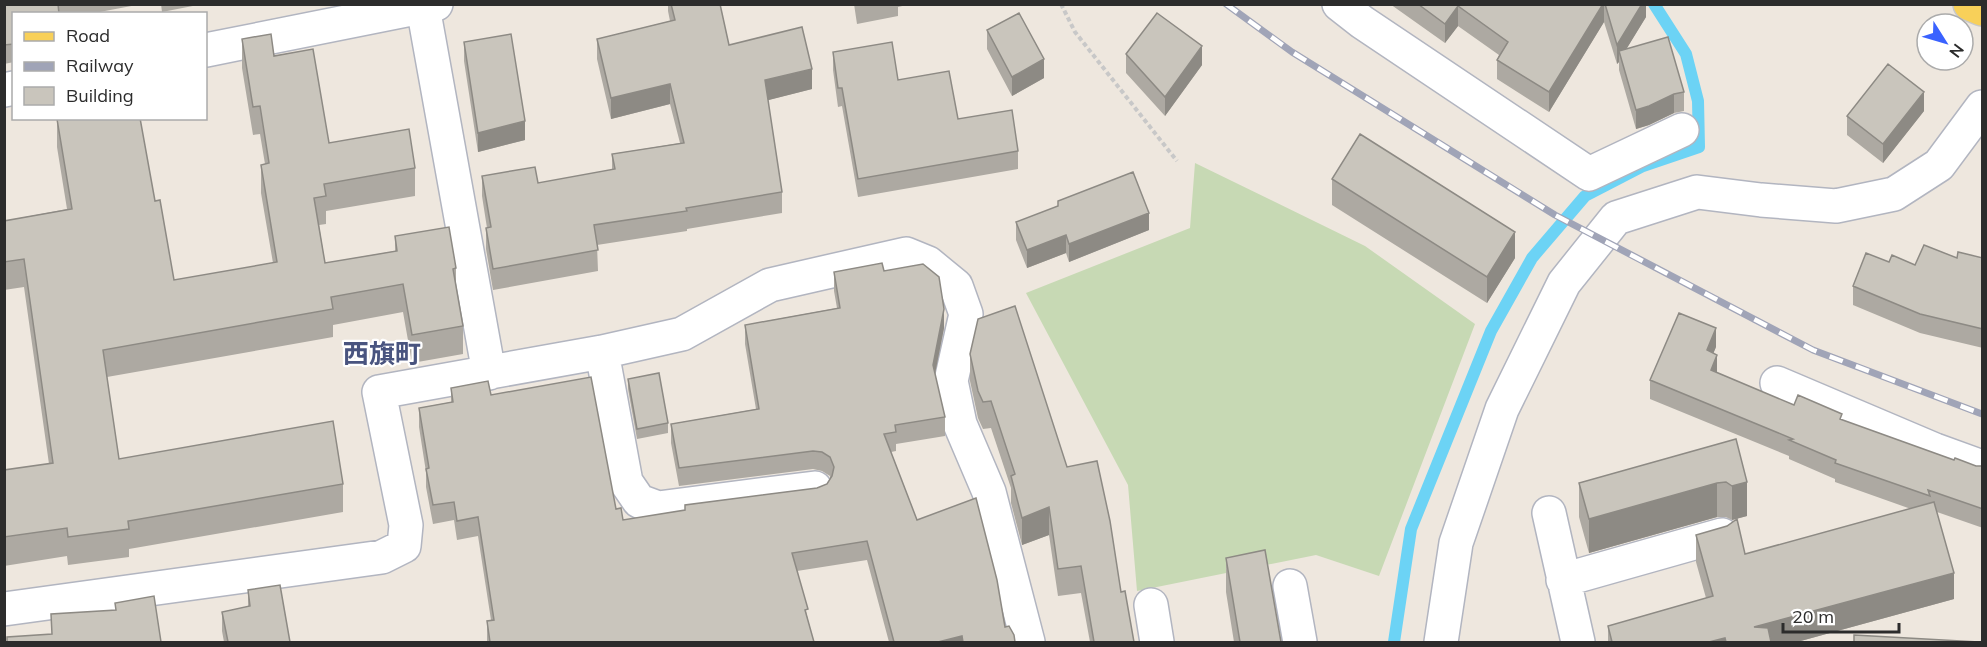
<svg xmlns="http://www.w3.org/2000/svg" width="1987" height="647" viewBox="0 0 1987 647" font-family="Mulish,'Noto Sans JP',sans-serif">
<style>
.cemetery{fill:#c7d9b4}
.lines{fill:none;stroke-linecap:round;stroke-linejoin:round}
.stream{stroke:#6cd3f5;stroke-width:12}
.minor-casing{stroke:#b2b5c0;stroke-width:36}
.major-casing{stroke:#c8c8c8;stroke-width:36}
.path{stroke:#c8c8c8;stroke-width:4;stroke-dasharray:4.5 3;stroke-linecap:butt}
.minor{stroke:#fff;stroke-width:33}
.major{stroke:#f8d059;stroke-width:33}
.rail-casing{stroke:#a0a4b7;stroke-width:7}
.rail{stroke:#fff;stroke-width:4.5;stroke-dasharray:14;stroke-linecap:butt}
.wall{fill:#ada9a2}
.shaded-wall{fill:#8d8a84}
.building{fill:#c9c5bc;stroke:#8d8a84;stroke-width:1.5}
.labels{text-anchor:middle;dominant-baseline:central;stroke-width:4.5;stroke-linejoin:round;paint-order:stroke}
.quarter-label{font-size:26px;font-weight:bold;fill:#49547f;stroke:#fff}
</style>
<rect width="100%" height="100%" fill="#eee7de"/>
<path class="cemetery" d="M1195,163l170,83 110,78 -96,252 -63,-21 -179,36 -9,-106 -102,-192 164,-65z"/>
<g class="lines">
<path class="stream" d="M1394,642l17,-113 80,-198 41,-73 53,-62 58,-30 56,-19 -1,-46 -12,-47 -32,-50"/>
<g class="minor-casing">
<path id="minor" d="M1339,4l23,18 227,152 93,-44
M423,7l66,366
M206,50l230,-46
M4,90l10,-2
M602,352l24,130 13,19 19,7 157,-20
M1777,383l158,67 47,17
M1549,513l29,129
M1563,580l159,-45
M1290,586l10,56
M1151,605l6,37
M4,609l378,-52 22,-11 2,-21 -27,-133 223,-40 80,-18 88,-49 136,-31 22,9 28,23 10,28 -15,67 9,43 29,68 39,150
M1441,642l15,-99 46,-134 62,-126 52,-65 81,-26 64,8 75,6 58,-12 45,-29 43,-58"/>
</g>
<g class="major-casing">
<path id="major" d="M1970,4l12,5"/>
</g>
<path class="path" d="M1061,4l14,28 102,129"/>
<use href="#minor" class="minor"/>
<use href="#major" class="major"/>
<g class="rail-casing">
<path id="rail" d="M1226,4l66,48 263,163 258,135 169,64"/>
</g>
<use href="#rail" class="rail"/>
</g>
<path class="wall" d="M4,4h138l-53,10h-75v48l-10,2z
M161,4h42l-41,8z
M668,4h52l9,41 83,44 -44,11 14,92v21l-95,16v2l-90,14 1,26 -105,19 -7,-41v-21h1l-5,-32v-20l56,7 74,-13v-16l68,-11 -10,-39 -59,15 -14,-60v-20l73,-18 -2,-10z
M854,4h57l-13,3v9l-41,8z
M1390,4h256v13l-20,32 58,43v19l-10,2 -25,12 -13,4 -17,-59v-8l-2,2 -13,-42 -55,90 -52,-33v-19l2,-5 -41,-29 -13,17z
M987,30l57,48 -32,18 -25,-47z
M242,39l32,17 55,87 86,25v28l-89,15v13l-7,1 6,38 70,-12v-15l61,32v19l7,39v28l-51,9 -9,-51 -70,13v12l-226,40 12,82 224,25v28l-214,37v8l-61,8 -1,-9 -63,10v-96l45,-6 -25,-177 -20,3v-69l63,-12 -10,-62v-28l98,82 19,79 99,-17 -12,-70v-28l4,-1 -5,-30 -7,1 -11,-67z
M464,42l61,98 -47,12 -14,-91z
M833,52l65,28 60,39 60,32v18l-160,28 -16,-91 -4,1 -5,-37z
M1126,54l76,11 -37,51 -39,-43z
M1924,111l-41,52 -36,-28v-19z
M1332,179l183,79 -28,45 -155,-98z
M1016,222l133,8 -80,32 -3,-9 -39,15 -11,-28z
M1957,258h26v90l-63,-15 -67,-28v-19l62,-21z
M884,271l60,57 -9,46 10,43v19l-49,8v7l-5,1 26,68 88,107 10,15h-126l-22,-82 -70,11 11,49 6,22h-327v-21l4,-1 -13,-84 -21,4 -3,-20 -21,4 -7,-37v-15l-7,-45v-19l32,-6v-14l40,7 125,114 7,11 62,-10v-5l132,-17 10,-4 3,-5v-3l-8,-5 -9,-2 -134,17 -8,-43v-19l85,-15 -11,-65v-19l92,-17 -3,-17v-19z
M1716,347l-3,6 4,20 77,32 48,15 112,40 22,6h7v62l-46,-16 17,87 -157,43h-189v-16l98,-28 -10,-36v-27l49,19 166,-45 -76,-27v-3l-46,-20v-3l-139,-57v-19z
M970,354l97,113 54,125 13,50h-44l-9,-49 -23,3 -9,-61 -27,10 -11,-42v-15l-20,-60 -8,1 -5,-11 -8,-37z
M628,379l40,44v10l-31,6 -9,-50z
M1736,439l11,77 -15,4 -6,-3h-9l-128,36 -10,-36v-34z
M1226,558l55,84h-47l-8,-50z
M248,590l42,52h-66l-2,-11v-19l26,-5z"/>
<path class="shaded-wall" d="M1603,4h1v18l-55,90v-20z
M1642,4h4v13l-25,41 -2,-7v11l-2,2v-19z
M1458,6v20l-13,17v-19z
M1202,46v19l-37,51v-19z
M1044,59v19l-32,18v-19z
M812,69v20l-47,12v-21z
M670,84v20l-59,15v-21z
M1924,92v19l-41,52v-19z
M1674,94v19l-25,12 -13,4v-19z
M525,121v19l-47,12v-19z
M1149,213v17l-80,32v-18z
M1515,232v26l-28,45v-26z
M1066,235v18l-39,15v-18z
M944,309v19l-11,56v-19z
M1716,328v19l-9,22v-19z
M1717,355v19l-6,-4z
M1747,482v34l-15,4v-34z
M1717,483v34l-128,36v-34z
M1049,507v28l-27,10v-27z
M1954,573v26l-157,43h-43v-15z
M962,636v6h-24z
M1725,638v4h-16z"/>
<path class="building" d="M4,4h54l1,10h-45v30l-10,1z
M671,4h49l9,41 73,-18 10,42 -47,11 17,112 -96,16 1,3 -93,14 4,25 -105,19 -7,-41 5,-1 -9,-51 53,-9 3,16 77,-14 -3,-15 72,-11 -14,-59 -59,14 -14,-59 78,-19z
M1418,4h185l-54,88 -52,-32 11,-18 -50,-36 -13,18z
M1605,4h37l-25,41z
M1019,13l25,46 -32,18 -25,-47z
M1157,13l45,33 -37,51 -39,-43z
M271,34l3,22 39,-7 16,94 80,-14 6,39 -91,16 2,12 -12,2 11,65 72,-12 -2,-15 54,-9 7,41 -3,1 10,57 -51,9 -9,-51 -72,13 2,12 -230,41 16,109 214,-38 10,63 -215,37 1,8 -61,8 -1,-9 -63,9v-67l49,-7 -29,-204 -20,3v-41l68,-12 -15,-90 83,-1 15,83 5,-1 14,80 103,-18 -16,-97 8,-2 -9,-57 -7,1 -11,-68z
M511,34l14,87 -47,12 -14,-91z
M1668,37l16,55 -10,2 -25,12 -13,4 -17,-59z
M892,42l6,38 51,-9 9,48 54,-9 6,41 -160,28 -16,-91h-4l-5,-36z
M1888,64l36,28 -41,52 -36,-28z
M1360,134l155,98 -28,45 -155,-98z
M1133,172l16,41 -80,31 -3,-9 -39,15 -11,-28 42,-16v-5z
M1924,245l33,13 1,-6 25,6v71l-63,-15 -67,-28 13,-33 23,9 3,-7 23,10z
M882,263l2,8 39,-7 16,13 5,32 -11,56 12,52 -50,8 1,7 -12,2 33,86 59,-22 21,82 8,47 4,-1 5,9 1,7h-52l-1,-6 -24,6h-44l-27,-101 -75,12 16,56 -3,1 9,32h-324l-3,-21 7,-1 -16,-103 -21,4 -3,-19 -21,3 -7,-36 3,-1 -10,-60 34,-6 -2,-14 37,-7 3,14 100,-18 25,132 5,-1 2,12 62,-10v-5l132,-17 10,-4 5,-8 2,-9 -4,-10 -8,-5 -9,-1 -134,17 -8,-44 88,-15 -14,-84 95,-17 -6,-36z
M1015,306l52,161 30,-6 13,60 11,71 4,-1 9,51h-40l-13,-76 -23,3 -9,-62 -27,11 -11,-42 4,-2 -24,-73 -8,1 -5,-11 -8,-37 8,-35z
M1679,313l37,15 -9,22 10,5 -6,15 83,35 4,-10 44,19 -2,5 114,41 1,-2 21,8h7v43l-55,-19 2,6 -95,-33 1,-3 -47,-20 4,-1 -143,-59z
M659,373l9,50 -31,6 -9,-50z
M1736,439l11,43 -15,4 -6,-4 -9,1 -128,36 -10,-36z
M1934,502l20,71 -200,54 14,1 3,14h-45l-1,-4 -16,4h-97l-4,-16 105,-30 -17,-61 31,-9 10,-7 8,35z
M1265,550l16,92h-41l-14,-84z
M280,585l10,57h-62l-6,-30 28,-6 -2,-16z
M154,596l7,46h-154v-5l45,-3 -1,-20 65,-4 -1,-7z
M1854,635l125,7h-125z"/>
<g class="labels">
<g class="quarter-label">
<text x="382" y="353">西旗町</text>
</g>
</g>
<rect width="1987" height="647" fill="none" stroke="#2c2c2c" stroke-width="12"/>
<rect x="12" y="12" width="195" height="108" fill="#ffffff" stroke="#ababab" stroke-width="1.5"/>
<rect x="24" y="32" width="30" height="9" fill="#f8d059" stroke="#ababab" stroke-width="1.5"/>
<text x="66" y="42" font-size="18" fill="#2c2c2c">Road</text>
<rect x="24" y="62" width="30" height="9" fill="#a0a4b7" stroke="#ababab" stroke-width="1.5"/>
<text x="66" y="72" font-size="18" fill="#2c2c2c">Railway</text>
<rect x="24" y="87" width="30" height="18" fill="#c9c5bc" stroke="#ababab" stroke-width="1.5"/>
<text x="66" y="102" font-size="18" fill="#2c2c2c">Building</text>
<g transform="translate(1945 42) rotate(127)"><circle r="28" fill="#ffffff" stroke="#ababab" stroke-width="1.5"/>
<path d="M0-4.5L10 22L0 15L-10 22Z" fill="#3a62ff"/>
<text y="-9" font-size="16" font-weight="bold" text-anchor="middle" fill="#2c2c2c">N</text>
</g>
<path d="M1783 623v9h116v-9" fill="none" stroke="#2c2c2c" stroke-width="3"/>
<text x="1792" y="623" font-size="18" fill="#2c2c2c" stroke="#ffffff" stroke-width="4.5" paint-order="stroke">20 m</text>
</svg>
